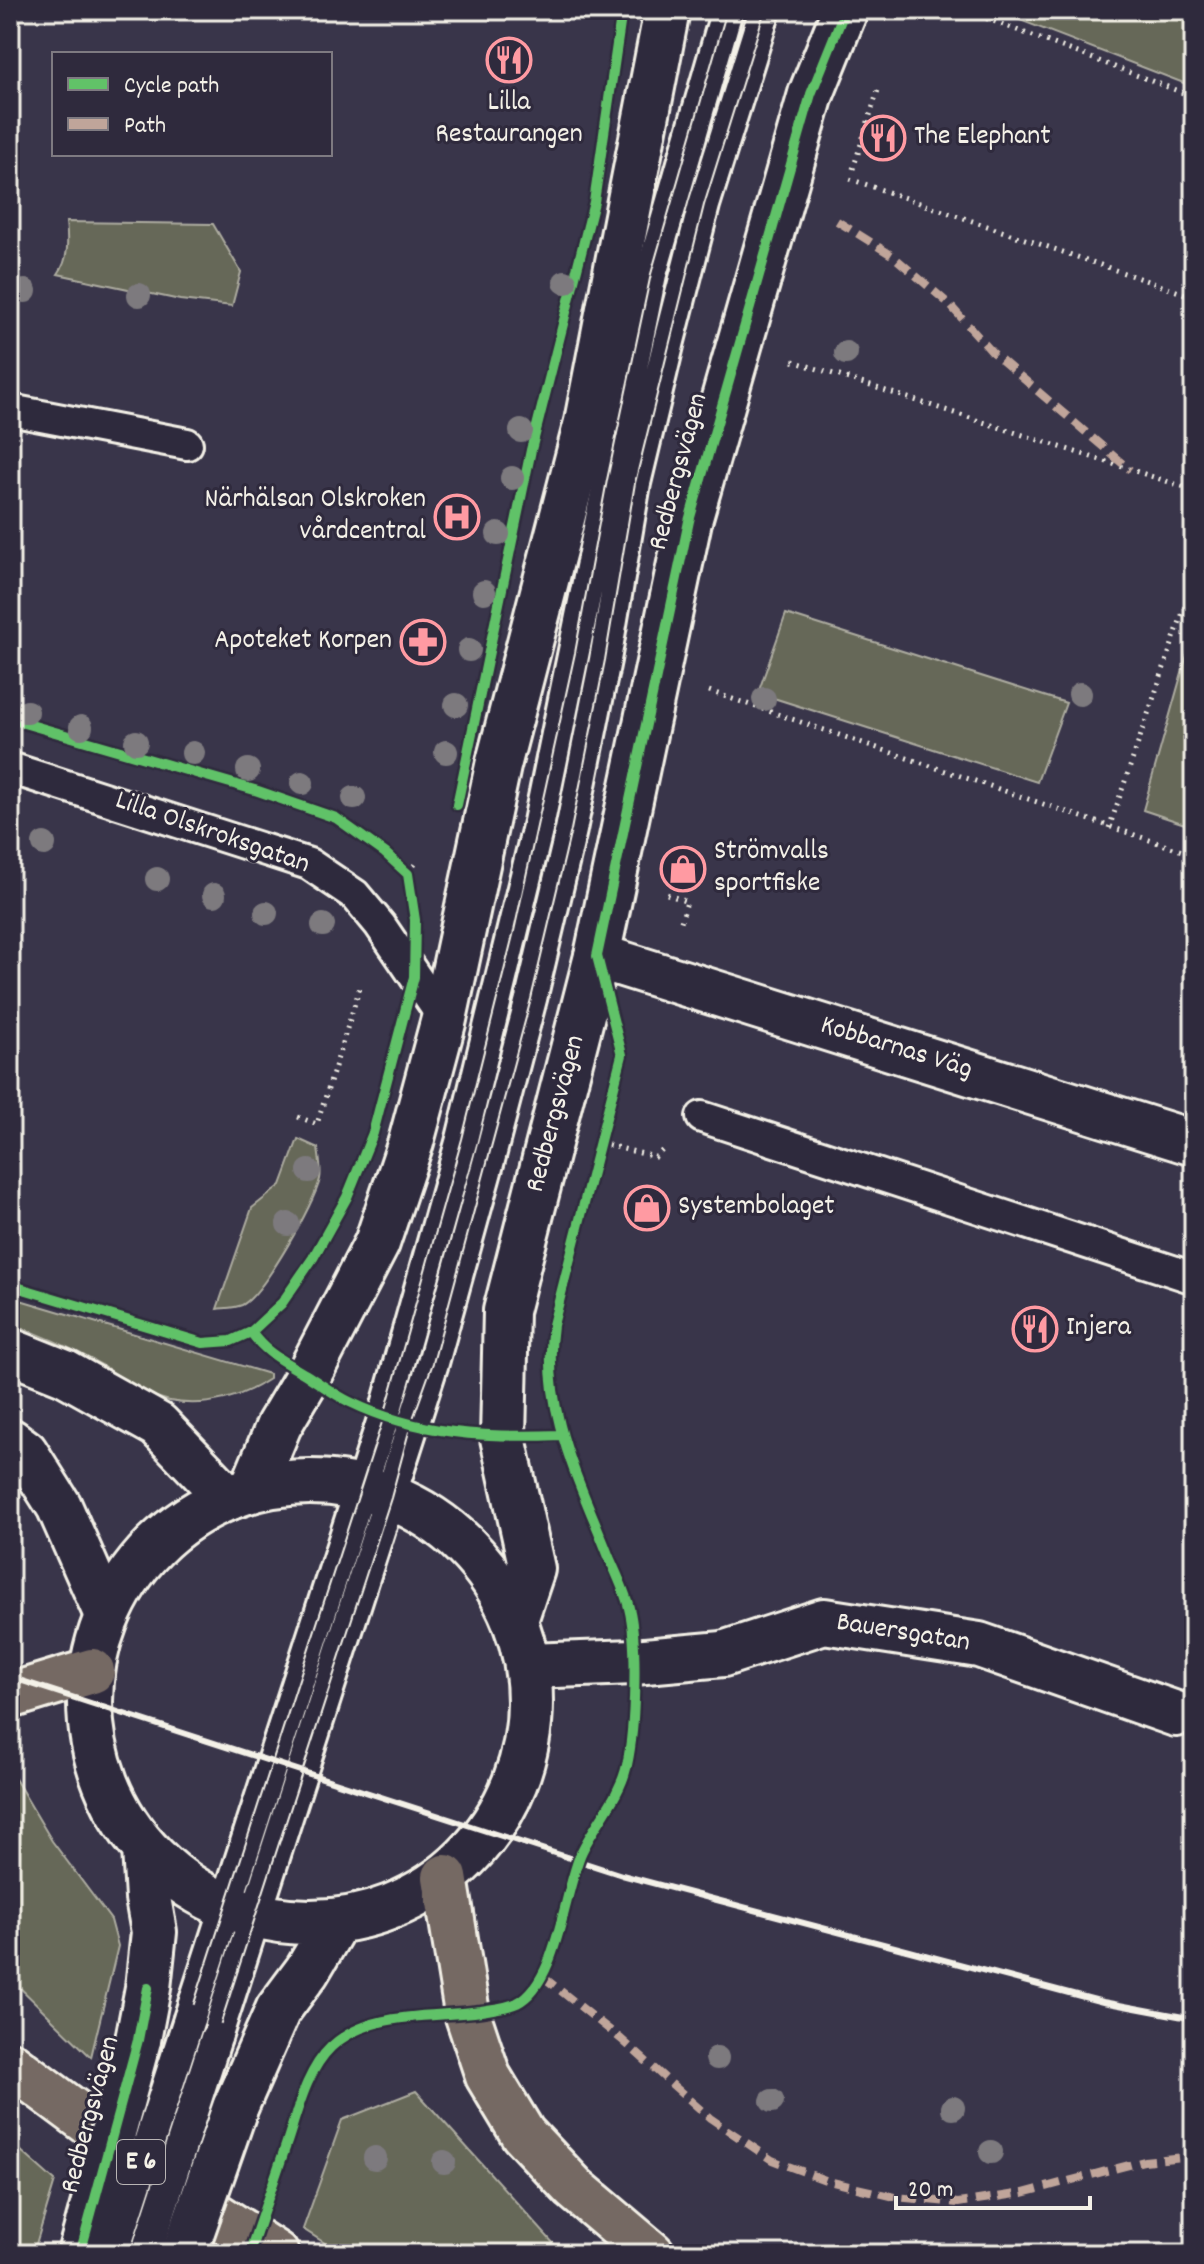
<svg xmlns="http://www.w3.org/2000/svg" width="1204" height="2264" viewBox="0 0 1204 2264" font-family="Dekko,sans-serif">
<style>
.green{fill:#666759;stroke:#adaca0;stroke-width:2}
.lines{fill:none;stroke-linecap:round;stroke-linejoin:round}
.service-casing{stroke:#f4f1e8;stroke-width:36}
.minor-casing{stroke:#f4f1e8;stroke-width:50}
.tertiary-casing{stroke:#f4f1e8;stroke-width:50}
.motorway-casing{stroke:#f4f1e8;stroke-width:50}
.path{stroke:#f4f1e8;stroke-width:5;stroke-dasharray:2 6;stroke-linecap:butt}
.service{stroke:#2f2a3d;stroke-width:30}
.minor{stroke:#2f2a3d;stroke-width:44}
.tertiary{stroke:#2f2a3d;stroke-width:44}
.motorway{stroke:#756964;stroke-width:44}
.tram{stroke:#f4f1e8;stroke-width:2}
.rail{stroke:#f4f1e8;stroke-width:6}
.service-bridge-casing{stroke:#f4f1e8;stroke-width:36;stroke-linecap:butt}
.tertiary-bridge-casing{stroke:#f4f1e8;stroke-width:50;stroke-linecap:butt}
.service-bridge{stroke:#2f2a3d;stroke-width:30}
.tertiary-bridge{stroke:#2f2a3d;stroke-width:44}
.quiet{stroke:#c0a59a;stroke-width:8;stroke-dasharray:16 8;stroke-linecap:butt}
.cycleway-casing{stroke:#2f2a3d;stroke-width:15}
.cycleway{stroke:#61c268;stroke-width:10}
.tree{fill:#7d7a7e}
.labels{text-anchor:middle;dominant-baseline:central;stroke-width:6;stroke-linejoin:round;paint-order:stroke}
.shield{fill:#2f2a3d;stroke:#b9b5b5;stroke-width:2}
.shield-label{font-size:26px;font-weight:bold;fill:#f4f1e8}
.poi-label{font-size:28px;fill:#f4f1e8;stroke:#2f2a3d;text-anchor:start}
.street-label{font-size:28px;fill:#f4f1e8;stroke:#2f2a3d}
</style>
<rect width="100%" height="100%" fill="#39354a"/>
<filter id="ink" filterUnits="userSpaceOnUse"><feTurbulence type="fractalNoise" baseFrequency=".0125" numOctaves="2"/><feDisplacementMap in="SourceGraphic" scale="16" xChannelSelector="R" yChannelSelector="G"/><feConvolveMatrix kernelMatrix="1 2 1 2 8 2 1 2 1" color-interpolation-filters="sRGB"/></filter>
<g filter="url(#ink)">
<path class="green" d="M994,10h200v77z
M66,222l147,2 28,48 -9,34 -52,-6 -122,-26c11,-15 10,-33 8,-52z
M786,614l280,89 -29,79 -279,-89z
M1194,630v197l-51,-17z
M298,1139l20,9c1,9 4,22 2,31 -5,23 -57,116 -78,126 -7,3 -17,3 -25,4l35,-101 29,-23z
M10,1297l259,77v5c-35,24 -83,33 -123,14 -16,-8 -30,-20 -46,-29 -29,-16 -59,-30 -90,-40z
M10,1755l1,17 41,69 59,79 7,26 -27,111 -81,-79z
M416,2091l138,153 14,10h-226l-39,-25 39,-109z
M10,2141l45,40 -22,73h-23z"/>
<g class="lines">
<g class="service-casing">
<path id="service" d="M10,410l177,34
M10,768l299,96 46,31 25,30 64,94
M702,1117l492,161
M189,2019l195,-603 78,-277 77,-317 112,-548 76,-264
M216,2038l217,-675 56,-203 42,-161 40,-169 34,-170 30,-177 34,-142 35,-136 61,-195"/>
</g>
<g class="minor-casing">
<path id="minor" d="M597,956l597,187
M10,1351l55,22 93,52 70,73
M10,1441l15,11 34,54 48,109
M529,1666l105,-4 89,-8 101,-33 155,24 197,69"/>
</g>
<g class="tertiary-casing">
<path id="tertiary" d="M90 1702a220 220 0 1 1 440 0a220 220 0 1 1-440 0Z
M252,1490l27,-65 29,-49 69,-133 34,-101 33,-123 54,-253 89,-344 80,-412
M515,1620l17,-51 -29,-131 3,-127 91,-355 92,-435 122,-427 34,-84
M138,2040l10,-52 6,-56 -6,-34 -3,-49
M235,2108l43,-98 29,-39 29,-49"/>
</g>
<g class="motorway-casing">
<path id="motorway" d="M10,1696l82,-25
M445,1877l22,136 21,63 35,58 51,54 78,66
M10,2064l190,141 76,49"/>
</g>
<path class="path" d="M964,10l230,87
M853,169l26,-82
M850,179l344,118
M793,361l401,129
M709,691l485,164
M1109,828l85,-248
M405,879l12,-18
M667,894l20,8 -7,23
M298,1117l19,7 44,-140
M608,1145l47,12 10,-9"/>
<use href="#service" class="service"/>
<use href="#minor" class="minor"/>
<use href="#tertiary" class="tertiary"/>
<use href="#motorway" class="motorway"/>
<path class="tram" d="M113,2254l271,-838 78,-277 52,-208 61,-278 32,-173 44,-206 76,-264
M146,2254l245,-756 20,-74 22,-61 98,-364 40,-169 34,-170 30,-177 69,-278 61,-195"/>
<path class="rail" d="M10,1677l612,198 481,127 91,17"/>
<g class="service-bridge-casing">
<path id="service-bridge" d="M113,2254l76,-235
M146,2254l70,-216"/>
</g>
<g class="tertiary-bridge-casing">
<path id="tertiary-bridge" d="M80,2254l58,-214
M184,2254l51,-146"/>
</g>
<use href="#service-bridge" class="service-bridge"/>
<use href="#tertiary-bridge" class="tertiary-bridge"/>
<path class="quiet" d="M837,221l56,35 56,48 43,48 138,118
M542,1976l79,63 89,79 62,42 56,21 67,16 63,6 65,-10 121,-32 50,-5"/>
<g class="cycleway-casing">
<path id="cycleway" d="M10,719l248,72 78,27 49,35 23,21 7,46 -1,57 -41,156 -26,64 -34,61 -31,45 -31,29 -20,9 -28,2 -193,-58
M457,805l74,-355 63,-248 28,-192
M251,1332c15,22 34,30 57,44 14,9 27,19 42,26 68,33 138,36 211,33
M80,2254l58,-214 10,-52
M249,2254c12,-36 25,-73 37,-109 11,-32 20,-74 45,-98 39,-37 101,-29 150,-36 12,-2 25,-3 36,-8 41,-20 47,-114 65,-152 14,-29 38,-54 45,-86 8,-36 11,-122 2,-157 -4,-17 -13,-35 -20,-51 -30,-77 -68,-147 -56,-232l69,-270 -25,-99 92,-435 122,-427 34,-84"/>
</g>
<use href="#cycleway" class="cycleway"/>
</g>
<g class="tree">
<circle cx="565" cy="282" r="12"/>
<circle cx="25" cy="291" r="12"/>
<circle cx="139" cy="295" r="12"/>
<circle cx="846" cy="353" r="12"/>
<circle cx="521" cy="431" r="12"/>
<circle cx="512" cy="478" r="12"/>
<circle cx="498" cy="534" r="12"/>
<circle cx="484" cy="592" r="12"/>
<circle cx="469" cy="650" r="12"/>
<circle cx="1080" cy="694" r="12"/>
<circle cx="764" cy="699" r="12"/>
<circle cx="456" cy="705" r="12"/>
<circle cx="27" cy="712" r="12"/>
<circle cx="81" cy="727" r="12"/>
<circle cx="136" cy="742" r="12"/>
<circle cx="446" cy="752" r="12"/>
<circle cx="193" cy="753" r="12"/>
<circle cx="248" cy="770" r="12"/>
<circle cx="302" cy="783" r="12"/>
<circle cx="354" cy="798" r="12"/>
<circle cx="44" cy="844" r="12"/>
<circle cx="157" cy="879" r="12"/>
<circle cx="214" cy="895" r="12"/>
<circle cx="266" cy="913" r="12"/>
<circle cx="323" cy="925" r="12"/>
<circle cx="309" cy="1171" r="12"/>
<circle cx="288" cy="1224" r="12"/>
<circle cx="717" cy="2058" r="12"/>
<circle cx="772" cy="2101" r="12"/>
<circle cx="953" cy="2108" r="12"/>
<circle cx="991" cy="2152" r="12"/>
<circle cx="375" cy="2158" r="12"/>
<circle cx="444" cy="2162" r="12"/>
</g>
</g>
<defs>
<g id="restaurant-ring" transform="scale(2.3)"><circle r="9.5" fill="#2f2a3d" stroke="#ff9aa2" stroke-width="1.5"/><path d="M-5-6h1v4h1v-4h1v4h1v-4h1v5L-1.5 .5V6h-2V.5L-5-1ZM5-6V6H3V1.5H1.5Q1.5-4 5-6Z" fill="#ff9aa2"/></g>
<g id="hospital-ring" transform="scale(2.3)"><circle r="9.5" fill="#2f2a3d" stroke="#ff9aa2" stroke-width="1.5"/><path d="M-5-5h3v3.5h4V-5h3V5h-3V1.5h-4V5h-3Z" fill="#ff9aa2"/></g>
<g id="pharmacy-ring" transform="scale(2.3)"><circle r="9.5" fill="#2f2a3d" stroke="#ff9aa2" stroke-width="1.5"/><path d="M-2-6h4v4h4v4h-4v4h-4v-4h-4v-4h4Z" fill="#ff9aa2"/></g>
<g id="shop-ring" transform="scale(2.3)"><circle r="9.5" fill="#2f2a3d" stroke="#ff9aa2" stroke-width="1.5"/><path d="M-5-2.5h2.3a2.7 3.5 0 0 1 5.4 0H5L5.5 6h-11ZM-1.5-2.5h3a1.5 2.3 0 0 0-3 0Z" fill="#ff9aa2"/></g>
</defs>
<g fill-rule="evenodd">
<use href="#restaurant-ring" x="509" y="60"/>
<use href="#restaurant-ring" x="883" y="138"/>
<use href="#hospital-ring" x="457" y="517"/>
<use href="#pharmacy-ring" x="423" y="642"/>
<use href="#shop-ring" x="683" y="869"/>
<use href="#shop-ring" x="647" y="1208"/>
<use href="#restaurant-ring" x="1035" y="1329"/>
</g>
<g class="labels">
<rect class="shield" x="117" y="2140" width="48" height="44" rx="6"/>
<g class="shield-label">
<text x="141" y="2162">E 6</text>
</g>
<g class="poi-label">
<text x="509" y="104" text-anchor="middle">Lilla<tspan x="509" dy="32">Restaurangen</tspan></text>
<text x="914" y="138">The Elephant</text>
<text x="426" y="501" text-anchor="end">Närhälsan Olskroken<tspan x="426" dy="32">vårdcentral</tspan></text>
<text x="392" y="642" text-anchor="end">Apoteket Korpen</text>
<text x="714" y="853">Strömvalls<tspan x="714" dy="32">sportfiske</tspan></text>
<text x="678" y="1208">Systembolaget</text>
<text x="1066" y="1329">Injera</text>
</g>
<g class="street-label">
<text transform="translate(680 472) rotate(-75)">Redbergsvägen</text>
<text transform="translate(212 834) rotate(19)">Lilla Olskroksgatan</text>
<text transform="translate(896 1049) rotate(17)">Kobbarnas Väg</text>
<text transform="translate(557 1114) rotate(-75)">Redbergsvägen</text>
<text transform="translate(903 1634) rotate(9)">Bauersgatan</text>
<text transform="translate(92 2115) rotate(-75)">Redbergsvägen</text>
</g>
</g>
<rect width="1204" height="2264" fill="none" stroke="#2f2a3d" stroke-width="40"/>
<rect x="20" y="20" width="1164" height="2224" fill="none" stroke="#f4f1e8" stroke-width="3" filter="url(#ink)"/>
<rect x="52" y="52" width="280" height="104" fill="#2f2a3d" stroke="#7e7a81" stroke-width="2"/>
<rect x="68" y="78" width="40" height="12" fill="#61c268" stroke="#7e7a81" stroke-width="2"/>
<text x="124" y="92" font-size="24" fill="#f4f1e8">Cycle path</text>
<rect x="68" y="118" width="40" height="12" fill="#c0a59a" stroke="#7e7a81" stroke-width="2"/>
<text x="124" y="132" font-size="24" fill="#f4f1e8">Path</text>
<path d="M896 2196v12h194v-12" fill="none" stroke="#f4f1e8" stroke-width="4"/>
<text x="908" y="2196" font-size="24" fill="#f4f1e8" stroke="#2f2a3d" stroke-width="6" paint-order="stroke">20 m</text>
</svg>
